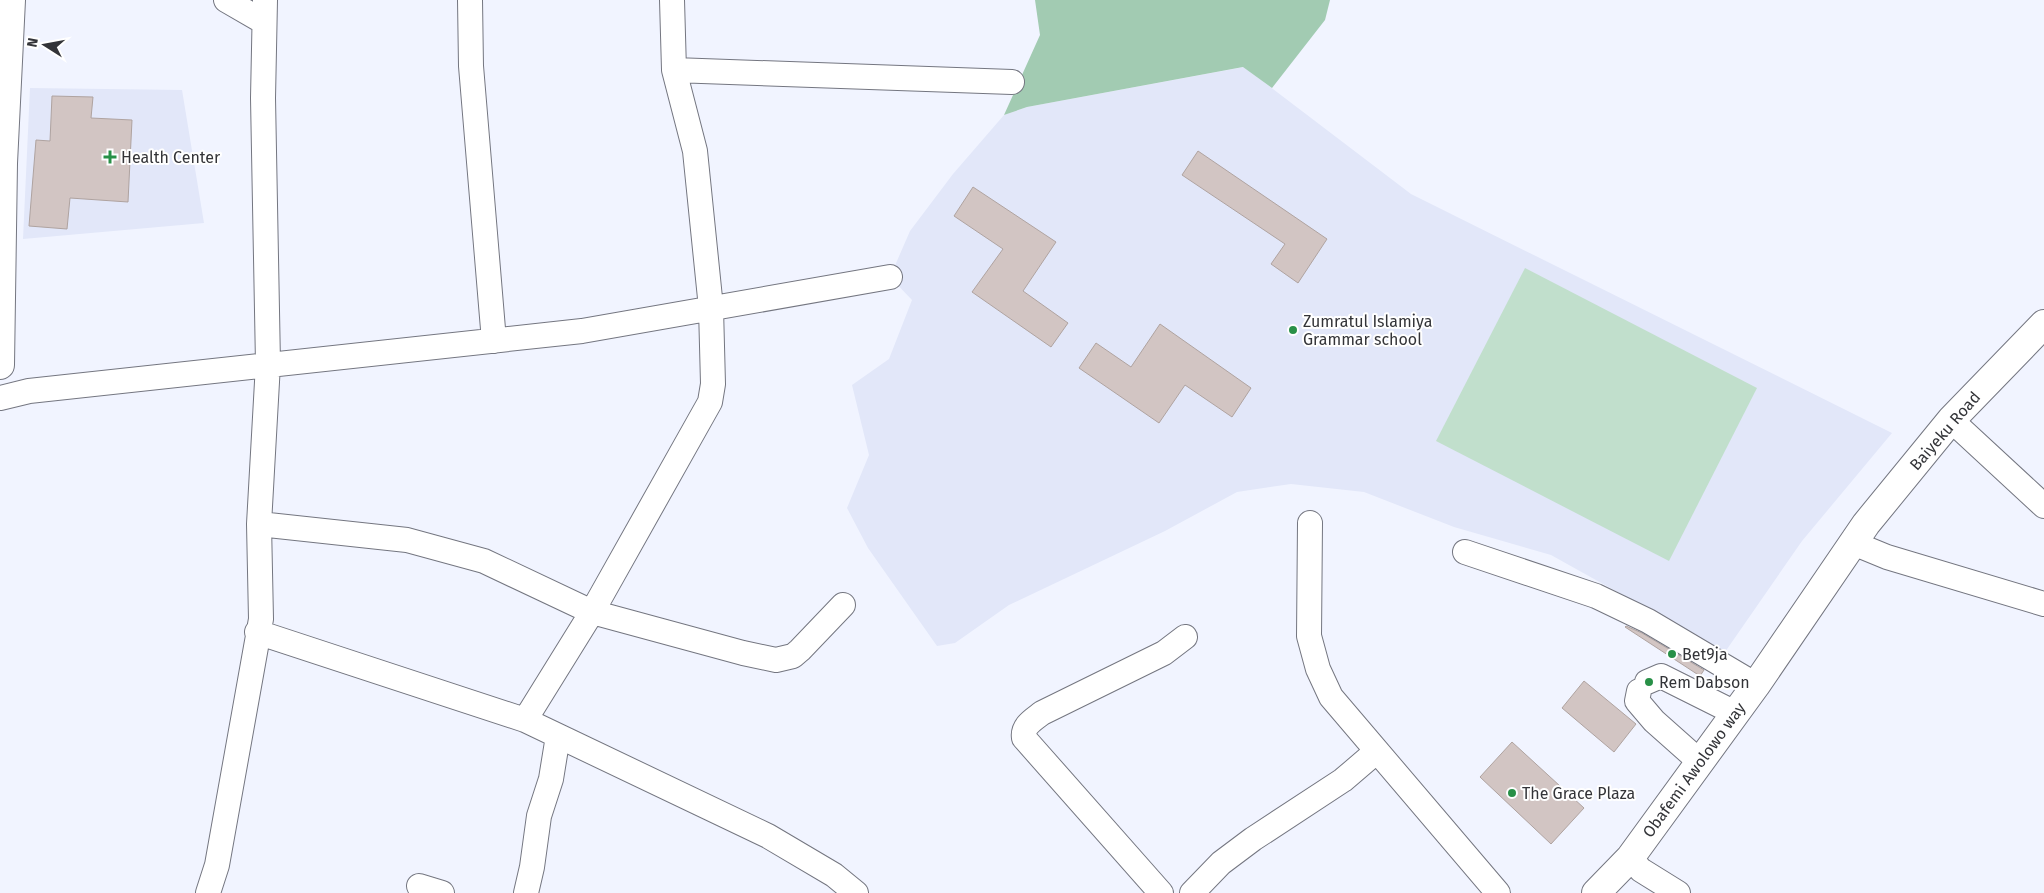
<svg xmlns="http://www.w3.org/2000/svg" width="2044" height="893" viewBox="0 0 2044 893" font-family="'Fira Sans',sans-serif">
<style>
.built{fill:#e2e7f9}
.green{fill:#c1dfcc}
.forest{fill:#a2cbb2}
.building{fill:#d2c5c3;stroke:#afa3a0}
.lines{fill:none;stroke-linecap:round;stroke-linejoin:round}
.minor-casing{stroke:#747680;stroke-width:26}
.major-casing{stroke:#747680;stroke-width:30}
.minor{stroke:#fff;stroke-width:24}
.major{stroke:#fff;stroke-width:28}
.poi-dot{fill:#289047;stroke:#fff;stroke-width:2}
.labels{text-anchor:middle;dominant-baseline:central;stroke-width:4;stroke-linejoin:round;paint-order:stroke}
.poi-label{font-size:16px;fill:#333438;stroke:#fff;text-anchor:start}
.street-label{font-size:16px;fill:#333438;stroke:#fff}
</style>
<rect width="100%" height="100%" fill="#f1f4ff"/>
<path class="built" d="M1244,67l167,127 481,239 -90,108 -77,111 -174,-97 -97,-28 -90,-35 -73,-8 -54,8 -72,39 -156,74 -54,38 -18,3 -69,-98 -21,-40 22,-53 -17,-70 37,-26 23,-59 -22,-23 20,-46 43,-57 51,-59 23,-8z
M30,88l152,2 22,133 -181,16z"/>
<path class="green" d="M1525,268l232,120 -88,173 -233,-120z"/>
<path class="forest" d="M1035,0h295l-5,20 -53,68 -29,-21 -216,40 -23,8 36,-80z"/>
<path class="building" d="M52,96l41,1 -2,21 41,2 -4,82 -58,-4 -3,31 -38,-3 7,-86 14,1z
M1198,151l129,88 -29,44 -27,-19 14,-20 -103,-69z
M973,187l83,55 -33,49 45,32 -17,24 -79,-55 31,-43 -49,-33z
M1160,324l91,64 -19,29 -47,-32 -26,38 -80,-55 17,-25 35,24z
M1626,626l16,7 62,37 -4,6 -75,-49z
M1584,681l52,43 -22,28 -52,-44z
M1512,742l72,66 -33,36 -71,-67z"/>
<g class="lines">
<g class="minor-casing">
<path id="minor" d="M226,0l38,22
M470,0l1,66 23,275
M674,70l338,12
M0,398l29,-7 553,-60 308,-54
M1951,420l93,86
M1310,523l-1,113 9,33 13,28 167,196
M259,524l148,16 77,21 108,51 151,41 33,7 17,-4 7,-6 43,-45
M1853,543l34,14 157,47
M1465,552l131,44 52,25 108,64
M257,632l268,88 243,116 66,39 22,18
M1647,682l14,-6 74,37
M1639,691l-2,10 17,20 45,40
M525,720l67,-108 118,-210 3,-18 -2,-76 -16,-157 -21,-81 -2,-70
M1630,858l11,12 37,23
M419,886l23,7
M208,893l9,-28 44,-246 -2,-95 9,-160 -5,-266 2,-98
M526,893l6,-26 7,-51 12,-37 7,-43
M1161,893l-137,-155c-2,-12 9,-18 18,-25l122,-60 21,-16
M1192,893l29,-30 32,-24 90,-59 34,-29"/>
</g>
<g class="major-casing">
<path id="major" d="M0,365l3,-202 8,-163
M1596,893l34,-35 126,-173 110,-161 85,-104 93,-96"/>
</g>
<use href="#minor" class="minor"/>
<use href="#major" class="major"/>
</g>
<g class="poi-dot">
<path d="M107.5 149.5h5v5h5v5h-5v5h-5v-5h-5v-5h5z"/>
<circle cx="1293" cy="330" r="5"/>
<circle cx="1672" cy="654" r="5"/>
<circle cx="1649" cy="682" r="5"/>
<circle cx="1512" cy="793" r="5"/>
</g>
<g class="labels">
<g class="poi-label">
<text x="121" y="157">Health Center</text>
<text x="1303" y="321">Zumratul Islamiya<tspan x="1303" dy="18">Grammar school</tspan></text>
<text x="1682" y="654">Bet9ja</text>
<text x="1659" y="682">Rem Dabson</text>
<text x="1522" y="793">The Grace Plaza</text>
</g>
<g class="street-label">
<text transform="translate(1945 431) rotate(-49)">Baiyeku Road</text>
<text transform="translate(1694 770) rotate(-54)">Obafemi Awolowo way</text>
</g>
</g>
<g transform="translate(45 45) rotate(281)" stroke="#ffffff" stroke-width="4" paint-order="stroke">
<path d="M0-4L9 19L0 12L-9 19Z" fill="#333438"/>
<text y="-8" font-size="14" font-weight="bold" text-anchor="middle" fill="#333438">N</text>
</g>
</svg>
